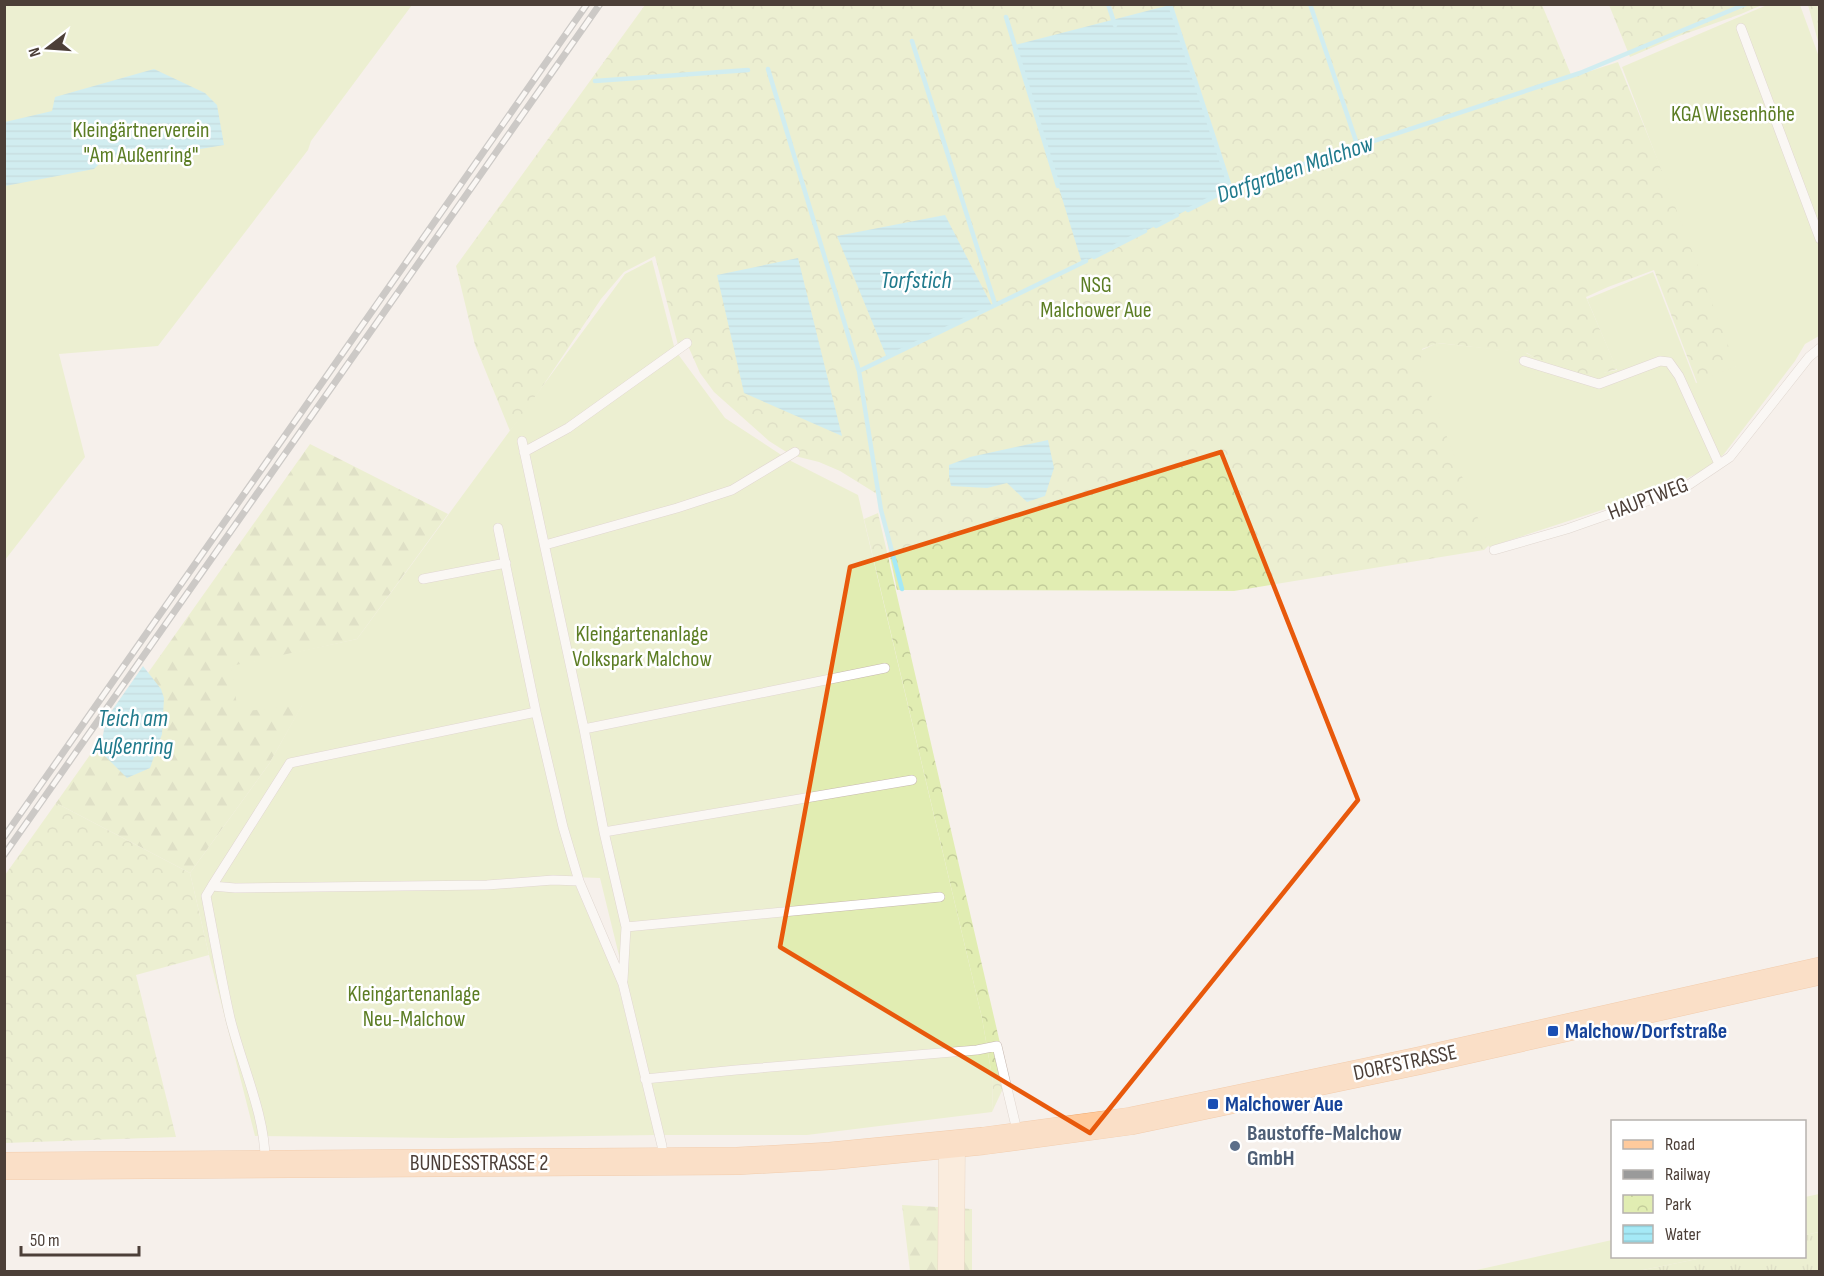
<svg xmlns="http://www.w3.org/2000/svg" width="1824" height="1276" viewBox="0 0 1824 1276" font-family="'Sofia Sans Condensed',sans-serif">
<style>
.grass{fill:url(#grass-tufts)}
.forest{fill:url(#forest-firs)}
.park{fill:url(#park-crowns)}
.garden{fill:#e1edb2}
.water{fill:url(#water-rules)}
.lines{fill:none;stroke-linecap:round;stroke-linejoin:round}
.stream{stroke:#a5e9f6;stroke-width:4.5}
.service-casing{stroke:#c6b8b0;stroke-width:10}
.secondary-casing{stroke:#dcba9a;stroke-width:27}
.primary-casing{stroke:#eda163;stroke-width:28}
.service{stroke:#fff;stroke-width:9}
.secondary{stroke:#ffe6cd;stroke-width:26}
.primary{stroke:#ffca9c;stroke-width:27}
.rail-casing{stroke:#9a9a9a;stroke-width:7}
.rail{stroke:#fff;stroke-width:4.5;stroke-dasharray:14;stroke-linecap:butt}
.marked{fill:none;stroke:#e8590c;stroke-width:4.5;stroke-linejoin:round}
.transit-dot{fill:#1a4fb4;stroke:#fff;stroke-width:2}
.service-dot{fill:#5c6f8a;stroke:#fff;stroke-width:2}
.labels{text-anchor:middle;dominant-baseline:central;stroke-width:5;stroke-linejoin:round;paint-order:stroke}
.park-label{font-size:22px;fill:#5c7d24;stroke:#fff}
.street-label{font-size:22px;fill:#4c3f38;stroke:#fff}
.transit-label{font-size:22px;font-weight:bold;fill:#164399;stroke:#fff;text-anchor:start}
.service-label{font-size:22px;font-weight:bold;fill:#4e5e75;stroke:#fff;text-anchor:start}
.water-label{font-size:24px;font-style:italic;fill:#207a8c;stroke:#fff}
</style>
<defs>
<pattern id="grass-tufts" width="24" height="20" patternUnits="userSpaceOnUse" patternTransform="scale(1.5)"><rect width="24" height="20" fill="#e1edb2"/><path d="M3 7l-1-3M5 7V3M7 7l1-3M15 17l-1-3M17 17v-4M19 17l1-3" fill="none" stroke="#c3cc9a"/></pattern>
<pattern id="forest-firs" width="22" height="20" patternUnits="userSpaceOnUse" patternTransform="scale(1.5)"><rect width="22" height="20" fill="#e1edb2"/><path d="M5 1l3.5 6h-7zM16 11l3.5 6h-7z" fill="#c3cc9a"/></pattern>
<pattern id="park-crowns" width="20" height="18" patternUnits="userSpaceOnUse" patternTransform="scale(1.5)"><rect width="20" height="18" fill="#e1edb2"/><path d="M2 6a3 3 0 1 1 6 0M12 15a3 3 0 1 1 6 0" fill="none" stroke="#c3cc9a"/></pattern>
<pattern id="water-rules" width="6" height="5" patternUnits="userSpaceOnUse" patternTransform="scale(1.5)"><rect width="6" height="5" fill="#a5e9f6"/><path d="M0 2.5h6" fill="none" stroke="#90c9d4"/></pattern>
</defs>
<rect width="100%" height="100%" fill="#f6f0eb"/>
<path class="grass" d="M1819,1232v39h-181l69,-14 97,-1 1,-21z"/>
<path class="forest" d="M310,444l138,70 -91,125 -126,28 72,37 -34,60 -79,109 -134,-70z
M902,1205l70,4v62h-62z"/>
<path class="park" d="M645,5h897l30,72 46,-15 61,150 58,154 -39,19 -44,-115 -46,17 -22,10 31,72 -20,6 -16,1 -38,-13 -16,-10 -89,-10 -16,6 69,194 -7,7 -250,41 -337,-1 -20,-96 -37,-23 -21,-9 -28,-7 -22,-14 -55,-49 -14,-19 -11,-25 -11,-3 -23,-89 -31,16 -23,27 -71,106 -20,26 -35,-86 -19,-79z
M1609,5h153l-21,9 -62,22 -49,21z
M1808,5h11v40z
M878,513l130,565 -16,34 1,-30 -11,-64 -118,-499z
M56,803l134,70 19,82 -73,20 40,162 -171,6v-268z"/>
<path class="garden" d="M5,5h407l-101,136 -3,9 -150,196 -99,8 26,103 -80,103z
M1767,5h33l19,52v279l-14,8 -10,17 -71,93 -16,14 -45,22 -174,57 -69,-181 2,-16 15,-7 87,9 27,14 26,8h20l20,-4 -30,-71 66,-27 43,111 40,-17 -114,-299z
M652,260l23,90 50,68 64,42 69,35 124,523 11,64 -1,30 -185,23h-144l-63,-257 -28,-1 45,104 39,154 -205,3 -196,-2 -46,-181 -19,-82 79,-109 33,-59 -64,7 -7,-46 126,-27 268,-365z
M1819,1194v38l-14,3v-38z
M1612,1240v16l95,1 -69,14h-166z"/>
<path class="water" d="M1170,5l61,183 -149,75 -67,-218z
M154,69l51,24 12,12 7,40 -83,14 -34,-3 -13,13 -89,17v-64l47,-11 3,-14z
M945,215l47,91 -105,52 -50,-122z
M798,258l44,178 -98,-43 -27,-118z
M1048,440l6,28 -9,28 -18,6 -20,-19 -20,5 -36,-2 -2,-10v-11l21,-8z
M143,666l18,23 3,9 -2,36 -12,34 -23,10 -27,-27 6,-32z"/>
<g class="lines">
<path class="stream" d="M1108,4l7,21
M1170,4l60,183
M1310,4l48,143
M1006,17l52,169
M912,41l83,263
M768,69l91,302 22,139 21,79
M595,81l153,-11
M1188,210l43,-22 349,-115 166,-69
M1156,226l21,-11
M1094,257l51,-26
M859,371l227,-110"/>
<g class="service-casing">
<path id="service" d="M1741,28l79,211
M1524,361l75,23 61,-23 9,1 10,14 40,88
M522,441l62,288 20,103 22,95 -3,53
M524,452l44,-24 119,-85
M498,528l38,184 27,115 16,54 44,103 39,162 1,14
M545,545l132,-37 55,-18 63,-38
M1494,550l73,-21 117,-41 46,-31 79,-100 11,-9
M423,579l83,-16
M584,729l301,-61
M604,832l308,-52
M212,886l23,2 252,-3 66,-5 26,1
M626,927l314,-30
M645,1079l91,-9 241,-20 20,-4 21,89
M265,1162c1,-45 -24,-99 -35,-144 -9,-40 -16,-81 -24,-122l6,-10 78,-123 246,-51"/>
</g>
<g class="secondary-casing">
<path id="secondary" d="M951,1272l1,-128"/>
</g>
<g class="primary-casing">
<path id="primary" d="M4,1166l733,-5 93,-5 153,-15 148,-20 287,-60 402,-90"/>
</g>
<use href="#service" class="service"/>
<use href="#secondary" class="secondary"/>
<use href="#primary" class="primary"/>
<g class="rail-casing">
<path id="rail" d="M4,837l583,-833
M4,855l596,-851"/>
</g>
<use href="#rail" class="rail"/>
</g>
<path d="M0 0H1824V1276H0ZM1221,452l137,348 -268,333 -310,-186 70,-380z" fill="#f6f0eb" fill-opacity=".55" fill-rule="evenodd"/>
<path class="marked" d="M1221,452l137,348 -268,333 -310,-186 70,-380z"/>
<g class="transit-dot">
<rect x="1547" y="1025" width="12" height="12" rx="3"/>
<rect x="1207" y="1098" width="12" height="12" rx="3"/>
</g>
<circle class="service-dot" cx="1235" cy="1146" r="6"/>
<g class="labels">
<g class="park-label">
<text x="1733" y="114">KGA Wiesenhöhe</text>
<text x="141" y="130">Kleingärtnerverein<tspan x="141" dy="25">"Am Außenring"</tspan></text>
<text x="1096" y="285">NSG<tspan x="1096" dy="25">Malchower Aue</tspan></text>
<text x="642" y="634">Kleingartenanlage<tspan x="642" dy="25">Volkspark Malchow</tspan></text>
<text x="414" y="994">Kleingartenanlage<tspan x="414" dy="25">Neu-Malchow</tspan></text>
</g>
<g class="street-label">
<text transform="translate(1648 499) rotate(-21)">HAUPTWEG</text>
<text transform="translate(1405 1063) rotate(-12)">DORFSTRASSE</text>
<text x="479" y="1163">BUNDESSTRASSE 2</text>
</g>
<g class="transit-label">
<text x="1565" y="1031">Malchow/Dorfstraße</text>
<text x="1225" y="1104">Malchower Aue</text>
</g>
<g class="service-label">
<text x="1247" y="1133">Baustoffe-Malchow<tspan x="1247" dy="25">GmbH</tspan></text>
</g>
<g class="water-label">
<text transform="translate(1295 169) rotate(-19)">Dorfgraben Malchow</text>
<text x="916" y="280">Torfstich</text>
<text x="133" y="718">Teich am<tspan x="133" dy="28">Außenring</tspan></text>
</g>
</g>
<rect width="1824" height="1276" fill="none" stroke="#4c3f38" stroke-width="12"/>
<rect x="1611" y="1120" width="195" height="138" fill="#ffffff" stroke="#b7b2af" stroke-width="1.5"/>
<rect x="1623" y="1140" width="30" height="9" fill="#ffca9c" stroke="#b7b2af" stroke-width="1.5"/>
<text x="1665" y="1150" font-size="18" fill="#4c3f38">Road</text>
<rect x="1623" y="1170" width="30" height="9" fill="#9a9a9a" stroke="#b7b2af" stroke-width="1.5"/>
<text x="1665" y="1180" font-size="18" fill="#4c3f38">Railway</text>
<rect x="1623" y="1195" width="30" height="18" fill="url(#park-crowns)" stroke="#b7b2af" stroke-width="1.5"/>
<text x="1665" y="1210" font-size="18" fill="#4c3f38">Park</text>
<rect x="1623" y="1225" width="30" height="18" fill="url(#water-rules)" stroke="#b7b2af" stroke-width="1.5"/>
<text x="1665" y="1240" font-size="18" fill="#4c3f38">Water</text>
<g transform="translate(48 48) rotate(253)" stroke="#ffffff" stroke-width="4.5" paint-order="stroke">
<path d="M0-4.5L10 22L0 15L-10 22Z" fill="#4c3f38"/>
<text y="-9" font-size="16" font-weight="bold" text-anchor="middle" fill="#4c3f38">N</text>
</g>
<path d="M21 1246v9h118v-9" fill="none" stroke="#4c3f38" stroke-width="3"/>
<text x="30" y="1246" font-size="18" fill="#4c3f38" stroke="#ffffff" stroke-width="4.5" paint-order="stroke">50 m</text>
</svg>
